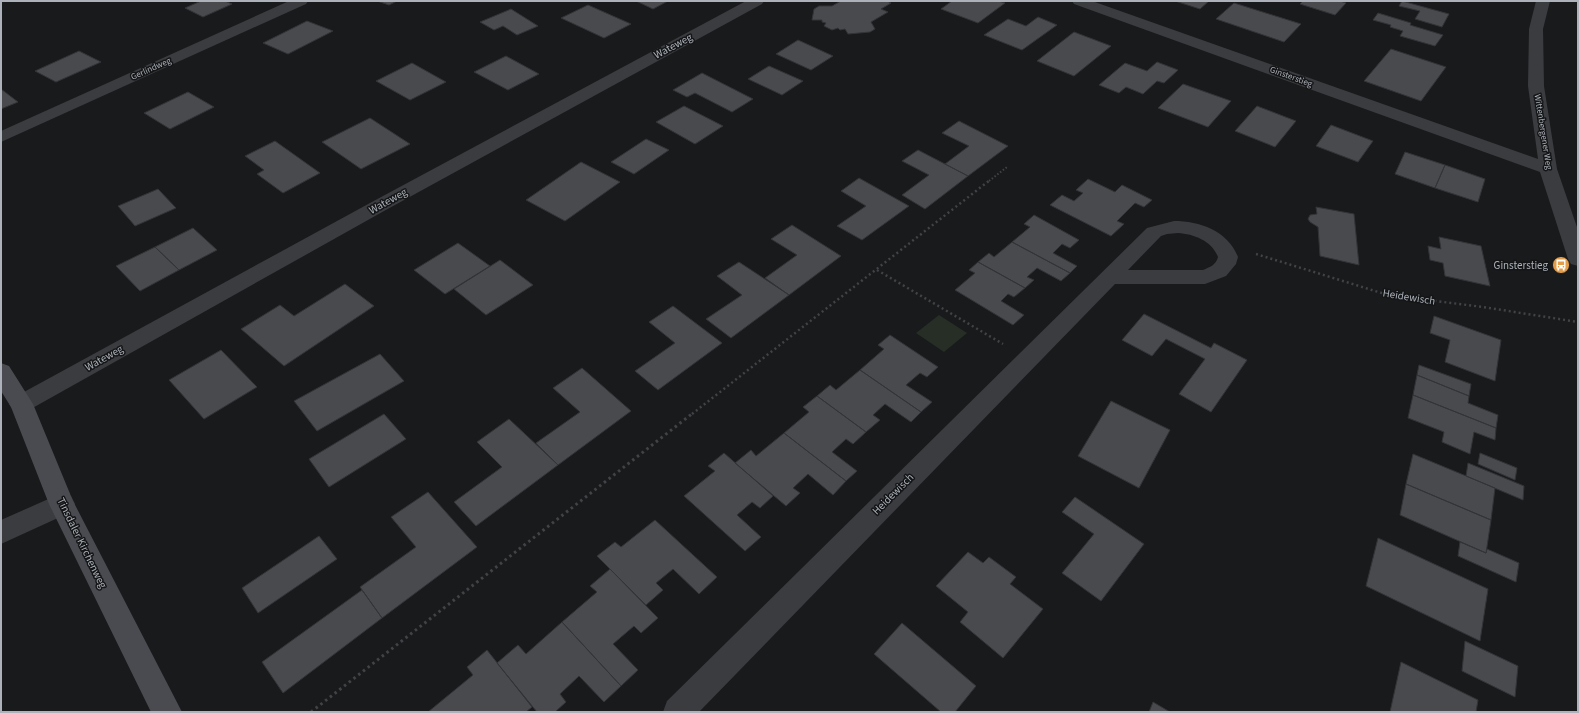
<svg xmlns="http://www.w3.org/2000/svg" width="1579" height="713" viewBox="0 0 1579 713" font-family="'Source Sans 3',sans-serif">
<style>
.green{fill:#262e26}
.building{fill:#484a4e;stroke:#333437}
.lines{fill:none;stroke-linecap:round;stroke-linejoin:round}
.path-far2{stroke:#414347;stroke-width:2;stroke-dasharray:1.5 2;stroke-linecap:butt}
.path-far1{stroke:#414347;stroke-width:2.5;stroke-dasharray:2 3;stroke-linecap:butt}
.path{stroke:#414347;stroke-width:3;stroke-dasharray:2.5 3.5;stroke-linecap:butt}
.street{fill:#3b3c40;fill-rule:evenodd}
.secondary{fill:#494b50;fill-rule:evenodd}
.labels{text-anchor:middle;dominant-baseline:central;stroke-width:3;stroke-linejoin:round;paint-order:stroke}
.far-street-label{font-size:9px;fill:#adb2ba;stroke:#141516}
.street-label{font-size:11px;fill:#adb2ba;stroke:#141516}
.poi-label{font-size:11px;fill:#adb2ba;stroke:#141516;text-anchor:end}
</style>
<rect width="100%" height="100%" fill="#191a1b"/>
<path class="green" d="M939,315l28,18 -23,19 -28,-19z"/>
<path class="building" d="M201,1h24l7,3 -29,13 -18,-9z
M377,1h20l-8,4z
M636,1h32l-15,8z
M841,1h46l4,2 -10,6 7,3 -17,10 4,7 -5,3 -22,2 -3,-5 -5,1 -2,-2 -6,2 -8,-4 2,-3 -4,-1v-2h-10l2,-11 5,-3h13z
M952,1h46l7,2 -27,20 -37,-14z
M1175,1h34l-9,8z
M1303,1h37l6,2 -11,12 -35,-11z
M1402,1l47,13 -7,13 -27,-8 5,-8 -21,-5z
M1234,3l67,21 -17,18 -68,-23z
M588,5l43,19 -27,14 -43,-20z
M511,9l27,17 -21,9 -14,-9 -9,4 -14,-8z
M1378,13l33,10 -1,2 33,10 -8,11 -35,-10 3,-5 -13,-4 1,-2 -18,-5z
M1038,17l19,8 -35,25 -38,-15 24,-16 18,7z
M307,21l26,10 -45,23 -25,-11z
M1074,32l37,14 -37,30 -37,-15z
M798,40l35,16 -22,14 -35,-16z
M1391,49l55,18 -25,34 -57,-20z
M79,51l22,11 -45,20 -21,-11z
M506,56l33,18 -31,16 -34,-18z
M1157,62l21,8 -14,13 -7,-2 -14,13 -17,-7 -7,6 -20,-8 26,-22 22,8z
M412,63l34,19 -36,18 -34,-19z
M769,66l34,15 -21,14 -34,-16z
M702,73l51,26 -21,13 -37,-19 -8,4 -14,-7z
M1183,84l48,17 -23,26 -50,-19z
M1,89l17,13 -17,7z
M188,92l26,15 -44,22 -26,-16z
M684,106l39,20 -28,18 -39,-22z
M1257,106l39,15 -21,26 -40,-16z
M370,118l40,26 -49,25 -39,-27z
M959,121l49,25 -40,30 -23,-12 24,-18 -27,-13z
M1331,125l42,16 -15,21 -42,-16z
M646,139l23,11 -35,24 -23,-12z
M275,141l45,32 -37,20 -26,-19 7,-4 -19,-14z
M918,150l50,26 -43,33 -23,-14 27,-20 -27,-14z
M1405,152l40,13 -10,23 -40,-14z
M581,162l39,20 -55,39 -39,-21z
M1445,165l40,14 -7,23 -43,-14z
M859,178l50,28 -47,34 -25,-14 29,-20 -25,-15z
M1088,179l27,13 7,-7 30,15 -8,7 -9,-4 -18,18 7,3 -13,12 -61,-31 12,-10 12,6 9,-8 -7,-3z
M158,189l18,19 -41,18 -17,-20z
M1316,207l38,7 5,51 -39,-9 -2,-29 -8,-5 -2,-3 2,-4 7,-1z
M1034,215l45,25 -9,8 -8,-4 -9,9 24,13 -7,7 -58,-31 18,-15 -6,-3z
M792,225l49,31 -52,39 -24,-17 32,-23 -26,-16z
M193,228l24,22 -38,20 -24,-23z
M1439,237l42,9 9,40 -45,-10 -2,-13 -13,-3 -2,-14 13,3z
M1012,242l58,31 -9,8 -24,-13 -10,9 7,3 -9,8 -47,-26 11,-9 5,4z
M458,243l32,23 -45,28 -31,-24z
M155,247l24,23 -39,21 -24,-25z
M500,260l33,25 -47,30 -32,-26z
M739,262l50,33 -58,43 -25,-19 36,-24 -25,-19z
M978,262l47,26 -11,9 -6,-3 -7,7 23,14 -11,10 -58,-35 20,-17 -6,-3z
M345,284l29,22 -90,60 -43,-37 39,-24 14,11z
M673,306l49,37 -64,47 -23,-19 40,-28 -26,-21z
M1144,314l67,34 3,-5 33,17 -36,52 -32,-18 26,-35 -39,-20 -14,17 -30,-16z
M1434,316l67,24 -6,41 -50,-19 5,-22 -20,-7z
M890,335l48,32 -11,10 -7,-4 -14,12 26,17 -11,10 -61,-42 24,-21 -6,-4z
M221,350l36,37 -53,32 -35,-39z
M380,354l24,27 -87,50 -23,-30z
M1419,365l52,19 -2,12 -52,-21z
M582,368l49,43 -73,54 -22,-22 44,-31 -27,-24z
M860,370l61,42 -10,10 -26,-18 -12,11 7,5 -14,12 -49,-36 13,-11 6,5z
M1417,375l52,21 -1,7 30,12 -2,13 -83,-33z
M1413,395l83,33 -1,12 -21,-8 -4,22 -28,-12 2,-10 -36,-14z
M817,396l49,36 -13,12 -7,-5 -14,13 25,19 -11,10 -62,-48 25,-21 -6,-5z
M1111,401l59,29 -31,58 -61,-32z
M384,414l22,25 -77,48 -20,-28z
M509,419l49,46 -82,61 -22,-24 48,-35 -25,-25z
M784,433l62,48 -13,14 -25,-21 -15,14 7,5 -14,13 -51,-43 16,-13 5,6z
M724,453l49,43 -13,12 -8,-6 -15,13 24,22 -16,14 -61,-55 31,-25 -7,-5z
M1480,453l37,15 -2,12 -37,-16z
M1413,454l82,34 -4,32 -85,-36z
M1468,463l56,23 -1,14 -57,-24z
M1406,484l85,36 -5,33 -86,-38z
M428,492l49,55 -95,71 -22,-31 56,-40 -25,-30z
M1075,497l69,47 -43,57 -39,-28 32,-39 -32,-22z
M655,520l62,57 -18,17 -26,-25 -17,14 7,7 -17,15 -49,-49 18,-14 6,5z
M319,536l18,23 -79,54 -16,-25z
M1378,538l110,51 -8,52 -114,-55z
M1460,542l26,11 1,-4 32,14 -3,19 -58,-26z
M968,552l15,11 6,-6 27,20 -6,7 33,25 -40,49 -43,-36 8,-10 -32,-26z
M610,569l48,49 -17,15 -7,-7 -21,18 25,26 -17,16 -59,-64 35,-30 -7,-6z
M362,590l20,28 -99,75 -21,-31z
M562,622l59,64 -17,16 -25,-26 -19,18 6,8 -11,10h-18l-40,-49 21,-18 8,9z
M902,623l74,63 -21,26h-14l-67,-58z
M1465,641l53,25 -3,31 -53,-26z
M487,650l45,57 -6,5h-98l45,-37 -6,-8z
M1401,662l77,38 -2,12h-86z
M1153,702l17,10h-21z"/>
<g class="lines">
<path class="path-far2" d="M989,181l18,-14"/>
<path class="path-far1" d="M1256,254l132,41 95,12 95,15
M877,270l126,74
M692,414l298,-234"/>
<path class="path" d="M311,712l382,-299"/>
<path class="street" d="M289,1h19l-2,3 -305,138v-11z
M746,1h18l-2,3 -378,207 -355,199 -8,3 -8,-3 -4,-6 4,-6 357,-195z
M1072,1h20l446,158 -10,-73 1,-57 7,-28h14l-7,28 1,57 13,83 21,61v36l-7,-2 -3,-5 -28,-87 -466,-168z
M1174,221c26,0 54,10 64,36l-2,7 -10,12 -21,8h-90l-416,428h-36l4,-11 480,-473zM1178,233c16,1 34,8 40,24 -2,8 -8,10 -15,13h-75l33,-34 6,-2z
M62,493l9,3 4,8 -4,8 -70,32v-24z"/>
<path class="secondary" d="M1,363l8,3 24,38 40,97 109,211h-31l-102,-208 -38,-97 -10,-16z"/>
</g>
<defs>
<g id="bus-disc" transform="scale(0.9)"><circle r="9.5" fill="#e39c49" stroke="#141516"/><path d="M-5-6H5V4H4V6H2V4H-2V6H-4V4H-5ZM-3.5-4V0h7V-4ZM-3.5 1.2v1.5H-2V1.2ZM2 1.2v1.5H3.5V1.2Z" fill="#fff"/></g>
</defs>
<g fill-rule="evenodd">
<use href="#bus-disc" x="1561" y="265"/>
</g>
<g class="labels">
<g class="far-street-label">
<text transform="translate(151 69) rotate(-24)">Gerlindweg</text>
<text transform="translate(1291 77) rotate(20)">Ginsterstieg</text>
<text transform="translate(1543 132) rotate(81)">Wittenbergener Weg</text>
</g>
<g class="street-label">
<text transform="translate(673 46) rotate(-28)">Wateweg</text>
<text transform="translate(388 201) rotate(-29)">Wateweg</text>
<text transform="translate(1409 297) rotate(9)">Heidewisch</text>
<text transform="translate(104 358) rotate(-29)">Wateweg</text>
<text transform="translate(893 494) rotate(-45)">Heidewisch</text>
<text transform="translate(82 543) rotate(64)">Tinsdaler Kirchenweg</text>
</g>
<g class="poi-label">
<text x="1548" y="265">Ginsterstieg</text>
</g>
</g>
<rect width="1579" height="713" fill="none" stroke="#adb2ba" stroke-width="4"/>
</svg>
